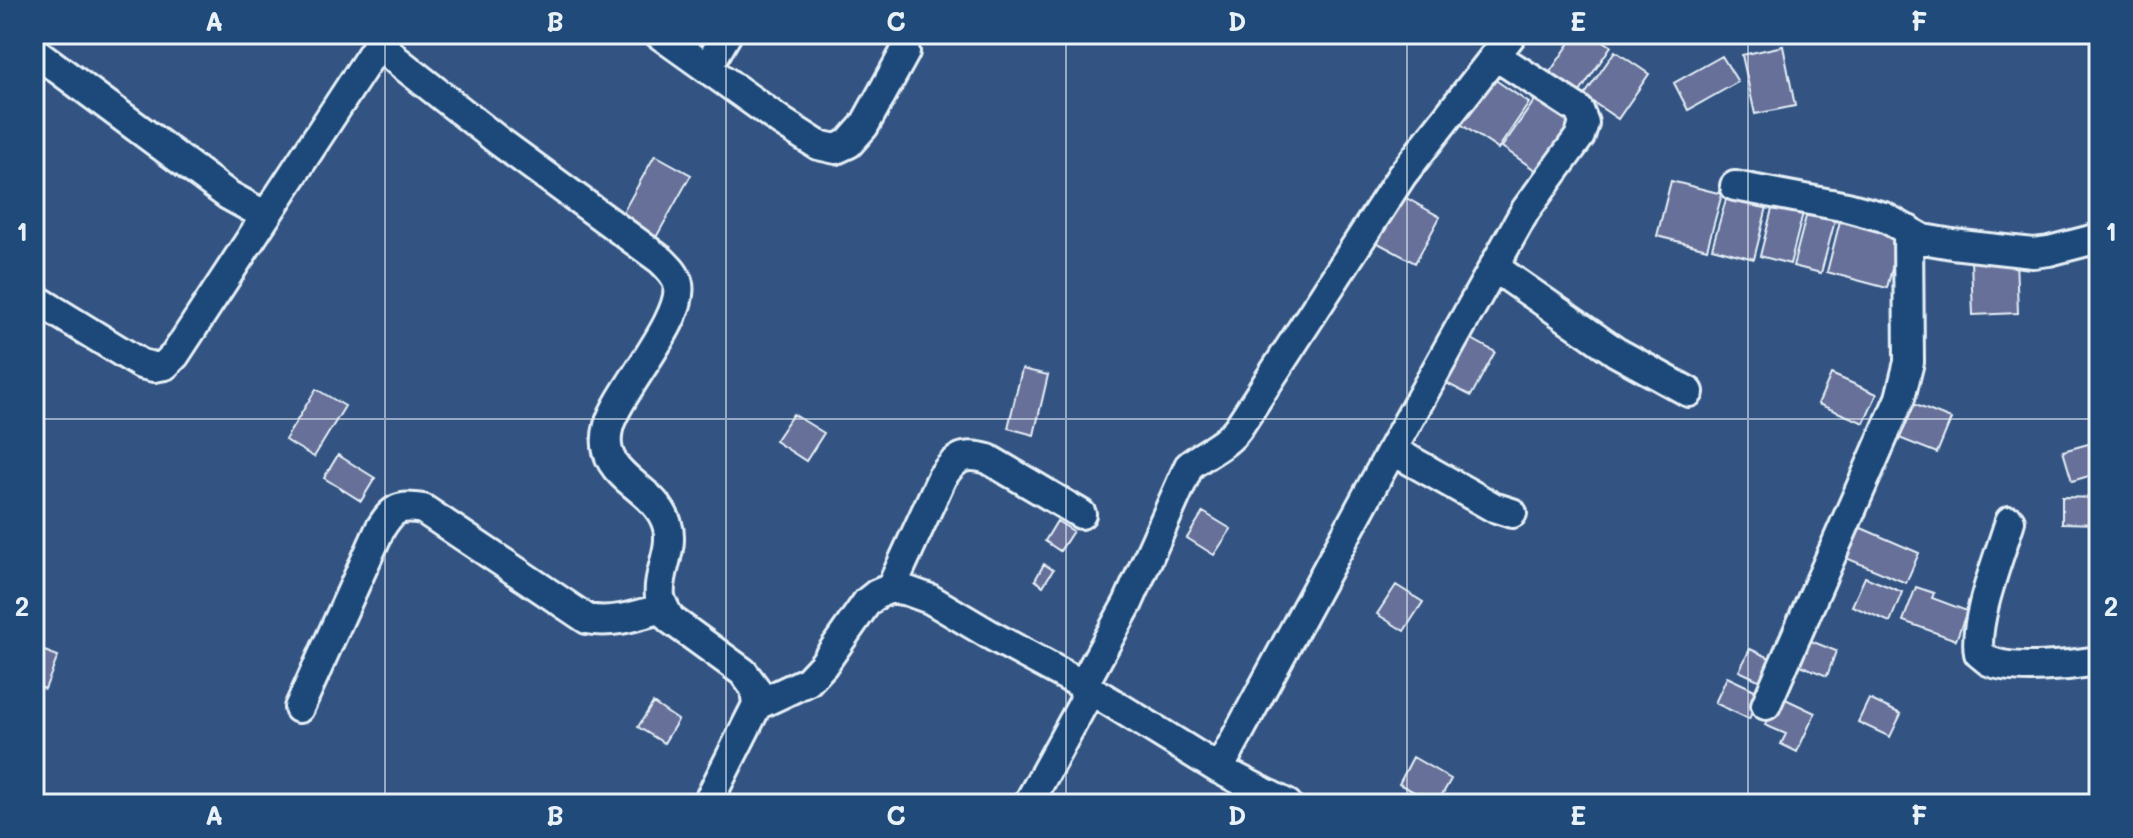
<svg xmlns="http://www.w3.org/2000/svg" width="2133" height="838" viewBox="0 0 2133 838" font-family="Mali,sans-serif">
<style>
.building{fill:#667099;stroke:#e8f1f8;stroke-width:2}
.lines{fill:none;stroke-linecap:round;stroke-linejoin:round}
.street-casing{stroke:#e8f1f8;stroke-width:34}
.street{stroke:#1f4a7a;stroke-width:28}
.grid{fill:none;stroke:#e8f1f8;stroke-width:2;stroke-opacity:0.55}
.neatline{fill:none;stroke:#e8f1f8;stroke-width:3}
.grid-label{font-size:26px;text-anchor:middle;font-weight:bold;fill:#e8f1f8}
</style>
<rect width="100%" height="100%" fill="#335483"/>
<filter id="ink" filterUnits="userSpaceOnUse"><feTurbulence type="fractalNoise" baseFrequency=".0125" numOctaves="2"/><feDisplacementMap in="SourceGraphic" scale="16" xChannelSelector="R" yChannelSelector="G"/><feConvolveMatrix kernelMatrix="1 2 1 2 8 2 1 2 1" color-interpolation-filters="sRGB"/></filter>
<g filter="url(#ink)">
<path class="building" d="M1576,34h17l18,12 -31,46 -30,-20z
M1783,46l12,60 -40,8 -13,-59z
M1615,51l34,23 -31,45 -34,-23z
M1722,56l16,26 -50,28 -14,-27z
M1491,77l38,26 -31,46 -39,-26z
M1537,97l35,25 -34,50 -36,-25z
M655,155l36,20 -37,66 -36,-20z
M1671,181l51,13 -15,55 -50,-13z
M1401,195l39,22 -25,46 -39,-21z
M1727,196l40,11 -13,52 -42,-11z
M1773,205l30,8 -13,51 -30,-8z
M1808,209l28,8 -15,56 -28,-7z
M1841,217l60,16 -14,55 -60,-16z
M2016,258l2,55 -45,2 -2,-56z
M1459,332l36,20 -24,44 -36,-19z
M1022,369l26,6 -14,60 -26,-7z
M1831,374l46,20 -13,29 -46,-19z
M316,389l29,17 -31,51 -29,-17z
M1908,402l43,17 -14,34 -43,-17z
M793,414l31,19 -18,28 -31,-20z
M2099,441v32l-27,8 -9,-30z
M338,455l37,23 -14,23 -37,-23z
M2062,497l37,1v26l-37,-1z
M1203,512l28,17 -17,26 -27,-17z
M1057,521l16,10 -13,20 -15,-10z
M1852,524l67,29 -13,30 -67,-28z
M1044,564l9,6 -10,16 -8,-6z
M1865,577l37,15 -12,30 -38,-16z
M1396,585l27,17 -19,29 -27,-17z
M1916,587l18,6 -2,5 35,13 -11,29 -53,-19z
M1806,639l30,12 -9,25 -32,-13z
M34,647l24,9 -13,33 -11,-4z
M1750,649l27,12 -10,23 -28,-13z
M1727,677l34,16 -12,26 -34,-16z
M1779,696l36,17 -18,39 -16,-8 5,-10 -21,-9z
M1869,699l32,15 -11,23 -32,-15z
M653,703l25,17 -14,23 -26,-16z
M1413,757l38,22 -14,25 -38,-20z
M1753,794l30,10h-34z"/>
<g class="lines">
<g class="street-casing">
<path id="street" d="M374,34l21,25 105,83 161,118c7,7 15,14 17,24 7,34 -58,105 -69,141 -15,53 45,58 58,99 8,24 -10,49 -7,73 2,8 6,15 10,22l73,53 12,16 2,17 -50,99
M659,34l123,88 36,23 18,4 13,-6 15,-17 41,-74
M34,51l194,144 38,21
M707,68l20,-34
M1735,186l112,21 37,10 39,22 29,5 81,9 16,-2 50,-13
M1494,267l122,85 73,40
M34,298l107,66 13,3 11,-2 10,-10 204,-312
M1392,450l101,57 19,6
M2010,521c-10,34 -37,100 -31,132 4,3 7,6 10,8 23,11 85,4 110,0
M891,588l51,-111c14,-20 22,-25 46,-18l93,55
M757,705l51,-24 15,-16 44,-63 10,-8 14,-6 17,3 22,8 64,38 89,48 136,84 68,35
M1766,705l134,-307 9,-36 -1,-132
M299,708l81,-179c13,-21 19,-24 43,-20l164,110c27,5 51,-4 76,-11
M1219,769l175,-323 131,-235 55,-75 4,-13 -5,-13 -83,-54
M1028,804l57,-104 -2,-15 45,-82 61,-137c17,-14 36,-20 49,-38l164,-253 110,-141"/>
</g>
<use href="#street" class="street"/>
</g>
</g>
<path class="grid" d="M385,34v770M726,34v770M1066,34v770M1407,34v770M1748,34v770M34,419h2065"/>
<rect width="2133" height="838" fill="none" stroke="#1f4a7a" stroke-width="88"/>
<rect x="44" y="44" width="2045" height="750" class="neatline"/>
<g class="grid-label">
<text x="214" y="31">A</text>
<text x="555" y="31">B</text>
<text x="896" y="31">C</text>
<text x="1237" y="31">D</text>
<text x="1578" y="31">E</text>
<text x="1919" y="31">F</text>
<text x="22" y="241">1</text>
<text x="2111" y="241">1</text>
<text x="22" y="616">2</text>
<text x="2111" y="616">2</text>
<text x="214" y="825">A</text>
<text x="555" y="825">B</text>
<text x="896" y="825">C</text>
<text x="1237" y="825">D</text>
<text x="1578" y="825">E</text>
<text x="1919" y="825">F</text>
</g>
</svg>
